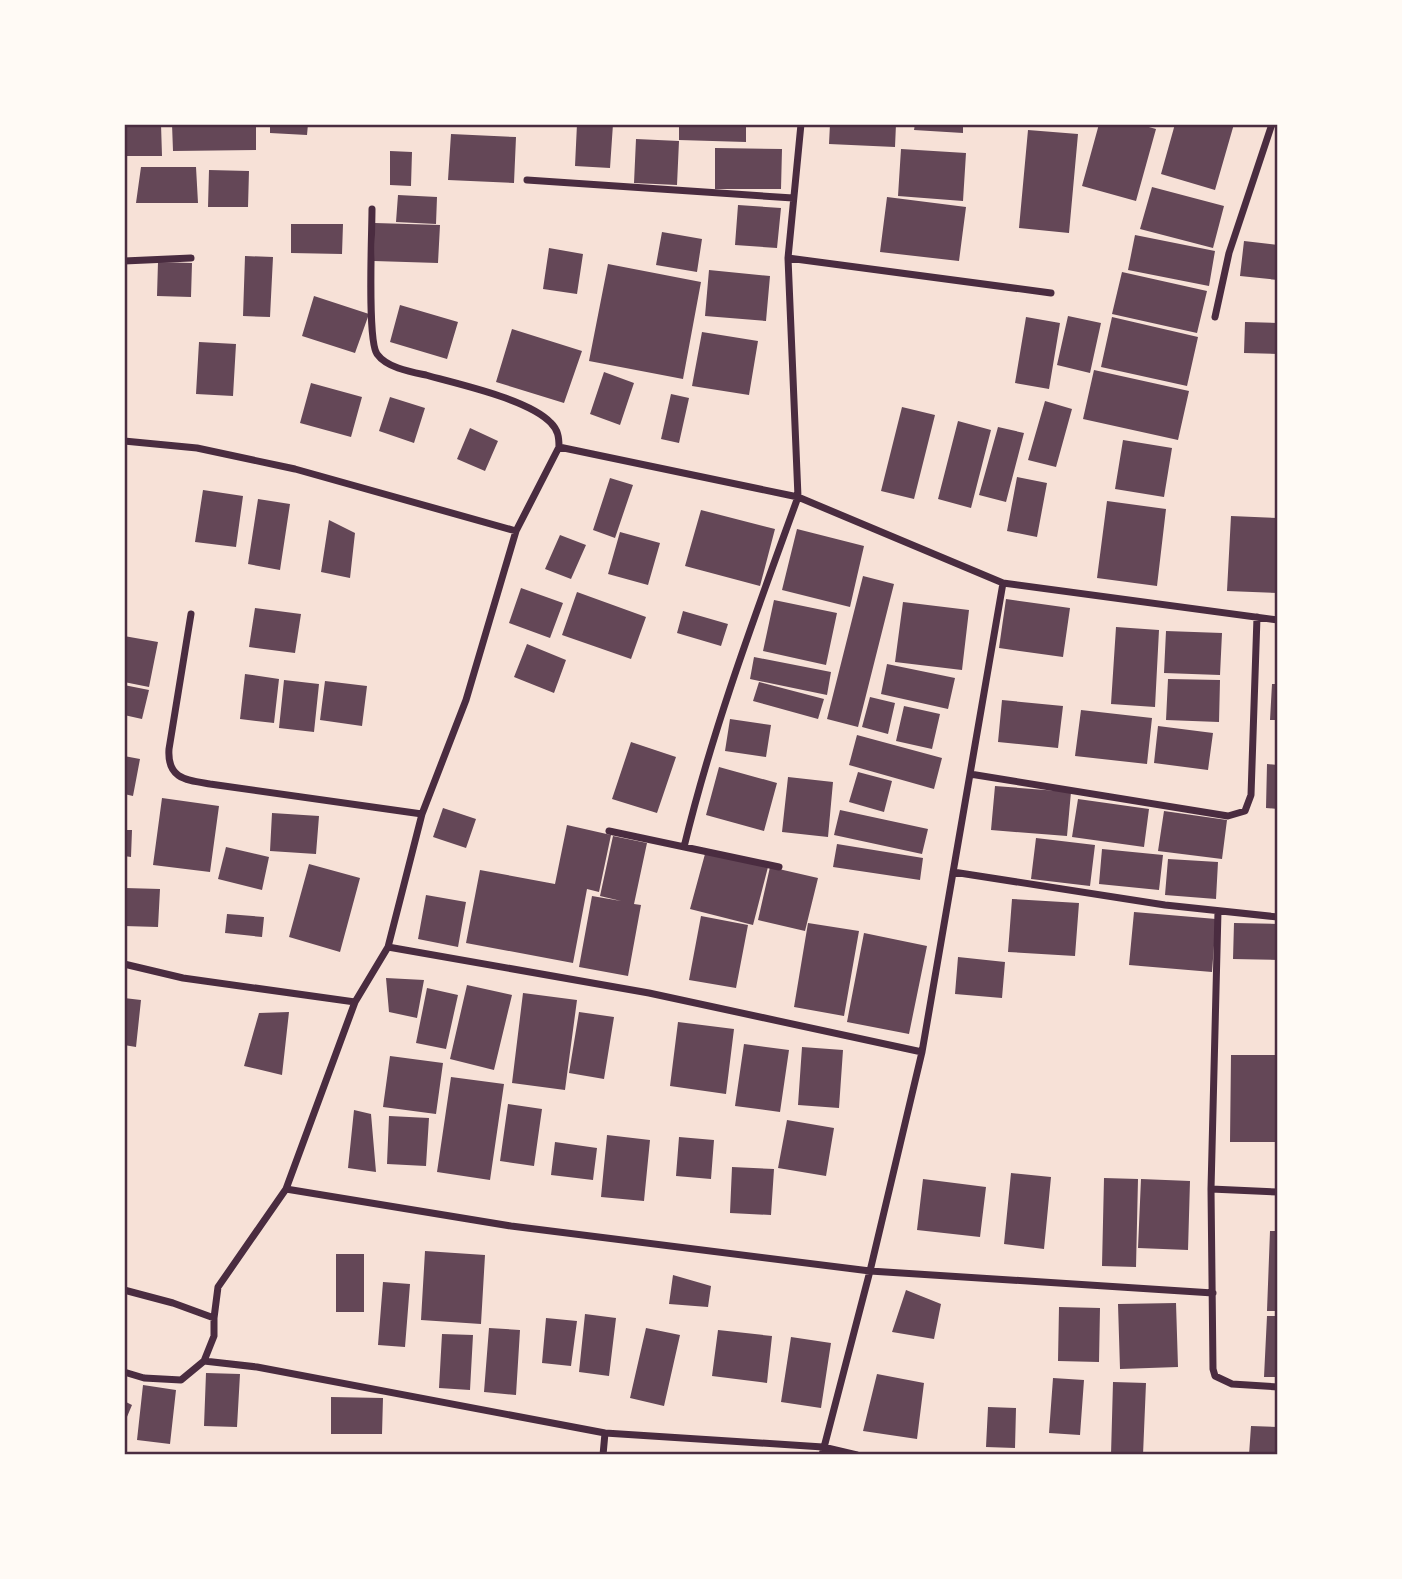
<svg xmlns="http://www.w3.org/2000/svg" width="1402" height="1579" viewBox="0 0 1402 1579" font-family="Cabin,sans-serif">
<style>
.building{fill:#644757}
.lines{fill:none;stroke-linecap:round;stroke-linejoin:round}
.minor{stroke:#4a2c40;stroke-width:7}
.neatline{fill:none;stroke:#4a2c40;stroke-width:2.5}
</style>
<rect width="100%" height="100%" fill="#f7e1d7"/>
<path class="building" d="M124,124h37l1,32h-38z
M172,124h84v26l-83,1z
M270,124h38l-1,11 -37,-2z
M577,124h36l-3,44 -35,-2z
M679,124h67v18l-67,-2z
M830,124h66l-1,23 -66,-3z
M915,124h48v9l-49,-3z
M1099,124h39l18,5 -20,72 -54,-15z
M1175,124h59l-19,66 -54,-16z
M1028,130l50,4 -9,99 -50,-5z
M451,134l65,3 -2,46 -66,-3z
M636,139l43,2 -2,44 -43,-2z
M715,148l67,1 -1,40h-66z
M901,149l65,4 -3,48 -65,-5z
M390,151l22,1 -1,34 -21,-1z
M141,167h55l2,36h-62z
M209,170l40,1 -1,36h-40z
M1152,187l72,19 -11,42 -73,-19z
M398,195l39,2 -1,27 -40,-2z
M887,197l79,10 -7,54 -79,-9z
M738,205l43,3 -4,40 -42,-3z
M375,223l65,2 -2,38 -64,-2z
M291,224h52l-1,30 -51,-1z
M662,232l40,7 -5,33 -41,-7z
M1135,235l80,16 -6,35 -81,-16z
M1244,241l34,4v35l-38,-4z
M549,248l34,6 -6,40 -34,-5z
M245,256l28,1 -3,60 -27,-1z
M158,262l34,1 -1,34 -34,-1z
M608,264l93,18 -18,97 -94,-18z
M709,270l61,6 -4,45 -61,-5z
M1122,272l85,19 -10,42 -85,-19z
M314,296l55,18 -14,39 -53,-17z
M400,305l58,17 -11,37 -57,-17z
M1068,316l33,7 -11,50 -33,-8z
M1026,317l34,6 -11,66 -34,-6z
M1112,317l86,20 -11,49 -86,-19z
M1245,322l33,1v31l-34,-1z
M512,329l70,22 -18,52 -68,-21z
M702,332l56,9 -9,54 -57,-9z
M199,342l37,2 -3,52 -37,-2z
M1094,370l95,21 -11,49 -95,-21z
M604,372l30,11 -14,42 -30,-11z
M311,383l51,14 -11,40 -51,-14z
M671,394l18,4 -10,45 -18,-4z
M390,397l35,11 -11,35 -35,-12z
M1045,401l27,8 -16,58 -28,-7z
M902,407l33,8 -21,84 -33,-8z
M958,421l33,9 -20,78 -33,-9z
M998,427l26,6 -18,69 -27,-7z
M470,428l28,13 -13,30 -28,-12z
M1123,440l49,8 -8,49 -49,-8z
M1017,477l30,6 -10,54 -30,-6z
M610,478l23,7 -18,53 -22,-8z
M203,490l40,6 -7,51 -41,-5z
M258,499l32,5 -10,66 -32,-6z
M1107,501l59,8 -9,77 -60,-8z
M701,510l74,19 -15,57 -75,-20z
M1231,516l47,2v75l-51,-2z
M329,520l26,13 -5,45 -29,-6z
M797,529l67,17 -14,61 -68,-17z
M620,532l40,11 -12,42 -40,-11z
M560,535l26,10 -15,34 -26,-10z
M863,576l31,8 -36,143 -31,-8z
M521,588l42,15 -13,35 -41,-15z
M577,592l69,25 -15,42 -69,-24z
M1006,599l64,9 -7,49 -64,-9z
M774,600l63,13 -11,52 -63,-14z
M903,602l66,8 -7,60 -67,-8z
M255,608l46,6 -6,39 -46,-6z
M683,611l45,13 -7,22 -44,-13z
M1116,627l43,3 -4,77 -44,-3z
M1166,631l56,2 -2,42 -56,-2z
M124,636l34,6 -9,45 -25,-5z
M527,644l39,16 -12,33 -40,-16z
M754,657l77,15 -4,23 -77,-16z
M887,664l68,14 -7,31 -67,-15z
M245,674l34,5 -5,44 -34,-4z
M1168,679l52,1 -1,42 -53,-2z
M284,680l35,4 -5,48 -35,-4z
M325,681l42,5 -5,40 -42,-6z
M759,682l65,17 -6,20 -65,-18z
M1272,684h6v36h-8z
M124,685l25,5 -7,29 -18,-4z
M870,697l25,6 -7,31 -26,-7z
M1002,700l61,6 -5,42 -60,-6z
M904,706l36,8 -8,35 -36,-8z
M1081,710l71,8 -5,46 -72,-8z
M730,719l41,6 -5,32 -41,-6z
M1158,726l55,7 -5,37 -54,-7z
M857,735l85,23 -8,31 -85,-24z
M631,742l45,15 -19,56 -45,-14z
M124,756l16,3 -7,37 -9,-2z
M1267,764l11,1v44l-12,-1z
M719,767l58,16 -13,48 -58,-16z
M858,772l34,9 -8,31 -35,-10z
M788,777l45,5 -5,55 -46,-5z
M995,786l76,6 -4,44 -76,-6z
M162,798l57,8 -9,66 -57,-7z
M1078,799l71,10 -5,38 -72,-10z
M443,808l33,11 -10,29 -33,-11z
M840,810l88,19 -6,25 -88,-19z
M1164,811l63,9 -5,39 -64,-8z
M272,813l47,3 -3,38 -46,-3z
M567,825l44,10 -12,57 -12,-3 -14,74 -107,-20 14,-73 75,14z
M124,830h8l-1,27 -7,-1z
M613,836l34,7 -13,61 7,1 -13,71 -49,-9 13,-71 29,5 -21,-5z
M1036,838l59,7 -5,41 -59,-7z
M837,844l86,14 -3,22 -87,-13z
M226,847l43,10 -7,33 -44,-11z
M1102,849l61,6 -4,35 -60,-6z
M705,854l63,13 -15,58 -63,-16z
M1168,859l50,3 -2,37 -51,-4z
M309,864l51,14 -20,74 -51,-15z
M770,867l48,11 -13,53 -47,-11z
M125,888l35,1 -2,38 -34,-1z
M426,895l40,7 -8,45 -40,-8z
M1012,899l67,4 -4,53 -67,-4z
M1134,912l82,7 -4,53 -83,-7z
M227,914l37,3 -2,20 -37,-4z
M701,916l47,9 -12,63 -47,-8z
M808,923l51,8 -15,85 -50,-9z
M1234,923l44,1v36l-45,-1z
M864,933l63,13 -18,88 -62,-12z
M958,957l47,5 -3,36 -47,-4z
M386,978l38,2 -7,38 -28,-6z
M467,985l45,10 -18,75 -44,-11z
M427,988l31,7 -12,54 -30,-6z
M523,993l54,7 -12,90 -53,-7z
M124,998l17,2 -5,47 -12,-2z
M289,1012l-7,63 -38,-9 15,-53z
M579,1012l35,5 -10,62 -35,-6z
M678,1022l56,7 -8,65 -56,-8z
M744,1044l45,6 -9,62 -45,-6z
M802,1047l41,3 -4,58 -41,-3z
M1231,1055h47v87h-48z
M390,1056l53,7 -7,51 -53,-7z
M451,1077l53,7 -14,96 -53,-8z
M508,1104l34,5 -8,57 -34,-5z
M354,1110l17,4 5,58 -28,-4z
M389,1116l40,2 -3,48 -39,-2z
M787,1120l47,8 -8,48 -48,-8z
M607,1135l43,5 -6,61 -43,-4z
M679,1137l35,3 -3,39 -35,-3z
M555,1142l42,6 -4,32 -42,-5z
M732,1167l42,2 -3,46 -41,-2z
M1011,1173l40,4 -7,72 -40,-5z
M1104,1178l34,1 -2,88 -34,-1z
M923,1179l63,8 -6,50 -63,-7z
M1141,1179l49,2 -2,69 -50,-2z
M1270,1231h8v80h-11z
M425,1251l60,4 -4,69 -60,-4z
M336,1254h28v58h-28z
M673,1275l38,11 -3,21 -39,-3z
M383,1282l27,2 -5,63 -27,-2z
M906,1290l35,14 -7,35 -42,-7z
M1176,1303l2,64 -58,2 -2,-65z
M1059,1307l41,1 -1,54 -41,-1z
M585,1314l31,4 -7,58 -30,-4z
M1267,1316h11v61h-14z
M546,1318l31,3 -6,45 -29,-3z
M489,1328l31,2 -4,65 -32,-3z
M646,1328l34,7 -16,71 -34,-8z
M718,1330l54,6 -5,47 -55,-7z
M442,1334l31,1 -3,55 -31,-2z
M791,1337l40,6 -10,65 -40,-6z
M206,1373l34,1 -3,53 -33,-1z
M877,1374l47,9 -7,56 -54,-8z
M1053,1378l31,2 -4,55 -31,-2z
M1113,1382l33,1 -3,72h-32z
M143,1385l33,5 -6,54 -33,-4z
M331,1397l52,1 -1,36h-51z
M124,1401l8,4 -8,19z
M988,1407l28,1 -1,40 -29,-1z
M1251,1426l27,1 -1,28h-28z"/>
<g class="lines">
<path class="minor" d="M801,124l-13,134 10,239 205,86 -81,469 -52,219 -48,184
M527,180l266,18
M788,258l263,35
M124,261l67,-3
M1215,317l14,-64 43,-129
M124,441l73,7 98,21 221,62
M559,447l239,50c-42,116 -85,230 -114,350
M1003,583l275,37
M191,614l-22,135c-2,30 17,31 41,35l212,30
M970,774l258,42 17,-5 6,-16 6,-178
M609,831l170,36
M953,872l212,33 113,12
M1218,911l-7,278 2,180 2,7 17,8 46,3
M388,947l261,46 273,59
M124,964l59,14 172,24
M286,1189l225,37 359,45 343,22
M1211,1189l67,3
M124,1290l49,13 41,15 4,-31 68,-98 69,-187 33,-55 34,-133 44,-114 50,-169 43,-84c0,-10 -1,-17 -8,-24 -22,-24 -94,-39 -125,-48 -15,-3 -39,-7 -49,-21 -10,-14 -5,-121 -5,-145
M214,1318v18l-10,25 53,6 348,66 218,14 34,8
M124,1372l20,6 37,2 23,-19
M603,1455l2,-22"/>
</g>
<rect width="1402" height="1579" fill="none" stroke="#fffaf5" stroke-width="252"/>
<rect x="126" y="126" width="1150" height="1327" class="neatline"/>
</svg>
